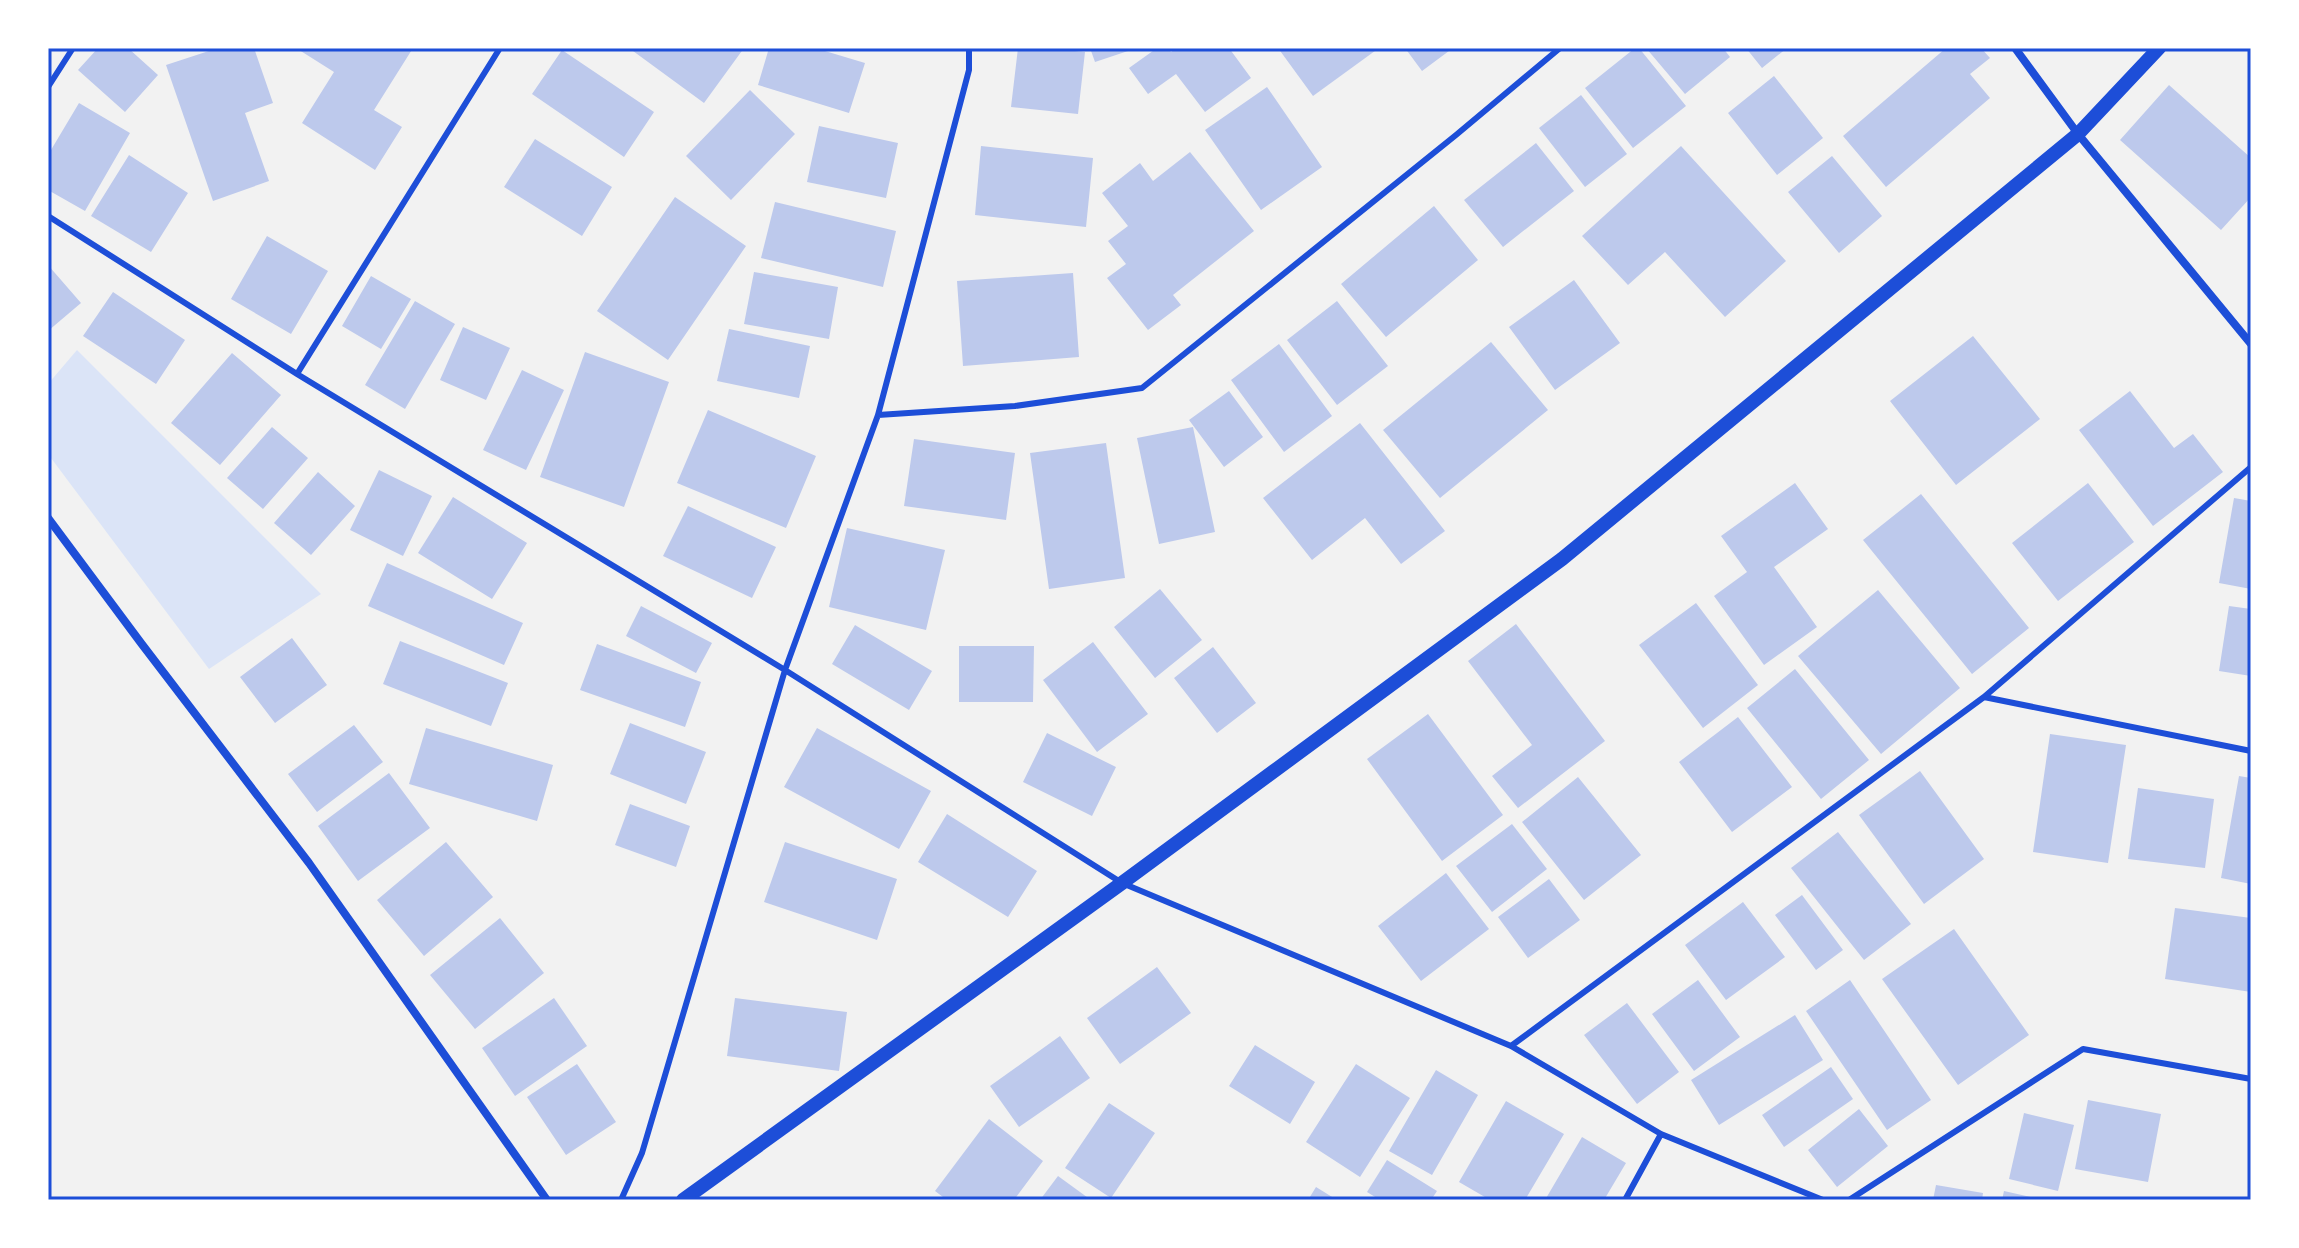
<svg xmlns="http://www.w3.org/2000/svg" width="2299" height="1248" viewBox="0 0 2299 1248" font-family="Cabin,sans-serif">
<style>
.green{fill:#dbe4f7}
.building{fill:#bdc9ec}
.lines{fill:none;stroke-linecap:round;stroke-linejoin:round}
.service{stroke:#1d4ed8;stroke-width:6}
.minor{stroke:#1d4ed8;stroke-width:8}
.tertiary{stroke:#1d4ed8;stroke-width:14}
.neatline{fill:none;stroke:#1d4ed8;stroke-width:3}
</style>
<rect width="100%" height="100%" fill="#f2f2f2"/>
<path class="green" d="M77,350l244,244 -112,75 -161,-215v-70z"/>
<path class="building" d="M98,48h30l30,27 -33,37 -47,-42z
M218,48h36l19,55 -28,10 24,68 -56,20 -47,-136z
M296,48h117l-39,62 28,17 -27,43 -73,-47 32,-51z
M635,48h109l-40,55 -71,-52z
M769,48h46l50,15 -16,50 -91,-28z
M1018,48h27l40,4 -7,62 -67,-7z
M1090,48h43l1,1 -39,13z
M1157,48h11l3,4 6,-4h52l22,30 -46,34 -29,-38 -28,20 -19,-26z
M1278,48h101l-66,48z
M1405,48h48l-31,23z
M1635,48h4l47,58 -53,42 -48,-60z
M1646,48h77l7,9 -45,37z
M1746,48h41l-25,20z
M1946,48h35l9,10 -20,16 20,24 -104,89 -43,-51z
M562,50l92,62 -30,45 -92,-63z
M1774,76l49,62 -46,37 -49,-62z
M2169,85l82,73v39l-30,33 -101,-90z
M1267,87l55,80 -61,43 -56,-80z
M750,90l45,44 -64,66 -45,-44z
M1581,95l46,59 -42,33 -46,-59z
M79,103l51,30 -45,78 -37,-21v-35z
M819,126l79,17 -12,55 -79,-16z
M535,139l77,48 -30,49 -78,-49z
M1536,143l38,48 -71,56 -39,-47z
M981,146l112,12 -7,69 -111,-12z
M1681,146l105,115 -61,56 -60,-65 -37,33 -46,-49z
M1190,152l64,79 -81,64 8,10 -33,25 -41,-52 19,-14 -18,-23 20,-15 -26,-33 38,-30 13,18z
M129,155l59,38 -37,59 -60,-36z
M1832,156l50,60 -43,37 -51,-61z
M675,197l71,49 -78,114 -71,-49z
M775,202l121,29 -13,56 -122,-29z
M1434,206l44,54 -92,77 -45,-53z
M267,236l61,35 -37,63 -60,-35z
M48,265l33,38 -33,28z
M754,272l84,15 -9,52 -85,-15z
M1073,273l6,84 -116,9 -6,-85z
M371,276l40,23 -30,50 -39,-23z
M1574,280l46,63 -65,47 -46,-63z
M113,292l72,48 -29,44 -73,-48z
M415,301l40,23 -50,85 -40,-24z
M1337,301l51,65 -51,39 -50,-65z
M463,327l47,21 -24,52 -46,-20z
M729,329l81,17 -11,52 -82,-17z
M1973,336l67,83 -84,66 -66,-84z
M1491,342l57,68 -108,88 -57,-68z
M1279,344l53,72 -48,36 -53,-72z
M585,352l84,30 -45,125 -84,-30z
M232,353l49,42 -61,70 -49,-42z
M522,370l42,20 -38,80 -43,-20z
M1229,391l34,46 -39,30 -35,-47z
M2130,391l44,57 19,-14 30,38 -70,54 -74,-96z
M708,410l108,46 -30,72 -109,-45z
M1360,423l85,108 -44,33 -36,-46 -53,42 -49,-62z
M272,427l36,31 -45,51 -36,-31z
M1193,427l22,105 -56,12 -22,-106z
M914,439l101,14 -9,67 -102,-14z
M1106,443l19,135 -76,11 -19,-136z
M379,470l53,26 -29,60 -53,-26z
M318,472l37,34 -44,49 -37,-32z
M1795,483l33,46 -54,38 43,60 -53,38 -50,-69 33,-24 -26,-36z
M2088,483l46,59 -76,59 -46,-58z
M1921,494l108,134 -57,46 -109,-134z
M453,497l74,46 -35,56 -74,-46z
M2234,498l17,3v88l-32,-6z
M688,506l88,41 -24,51 -89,-42z
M847,528l98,22 -19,80 -97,-23z
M387,563l136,60 -19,42 -136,-59z
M1160,589l42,51 -47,38 -41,-51z
M1878,590l82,98 -79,66 -83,-98z
M1696,603l62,82 -55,43 -64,-83z
M641,606l71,37 -16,30 -70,-37z
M2229,606l22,3v67l-32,-5z
M1516,624l89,117 -87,67 -26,-32 40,-31 -64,-84z
M855,625l77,46 -23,39 -77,-46z
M292,638l35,47 -52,38 -35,-46z
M400,641l108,42 -17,43 -108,-42z
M1093,642l55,72 -51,38 -54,-72z
M597,644l104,38 -16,45 -105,-37z
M959,646h75l-1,56h-74z
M1213,647l43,56 -39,30 -43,-55z
M1795,669l74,91 -48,39 -74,-91z
M1428,714l75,101 -61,46 -75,-102z
M1738,717l54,70 -60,45 -53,-70z
M630,723l76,29 -20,52 -76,-30z
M354,725l29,37 -66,50 -29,-38z
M426,728l127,37 -16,56 -128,-37z
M817,728l114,63 -32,58 -115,-62z
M1047,733l69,34 -24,49 -69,-34z
M2050,734l76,11 -18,118 -75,-11z
M1920,771l64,88 -60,45 -65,-89z
M389,773l41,55 -72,53 -40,-55z
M2239,776l12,2v106l-30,-6z
M1578,777l63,78 -57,45 -62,-78z
M2138,788l76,11 -9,69 -77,-9z
M630,804l60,22 -14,41 -61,-22z
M947,814l90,57 -29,46 -90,-55z
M1512,824l35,45 -55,43 -36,-46z
M1838,832l73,92 -47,36 -73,-92z
M446,842l47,55 -69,59 -47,-56z
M785,842l112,37 -20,61 -113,-38z
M1446,873l43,56 -68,52 -43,-55z
M1549,879l31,41 -52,38 -30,-41z
M1802,895l41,55 -27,20 -41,-55z
M1743,902l42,55 -59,43 -41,-55z
M2175,908l76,10v74l-86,-13z
M500,918l44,55 -69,56 -45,-54z
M1954,929l75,106 -71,50 -76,-106z
M1157,967l34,46 -71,51 -33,-46z
M1698,980l42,57 -46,34 -42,-57z
M1850,980l81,120 -44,30 -81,-119z
M554,998l33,48 -72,50 -33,-48z
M735,998l112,14 -8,59 -112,-15z
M1627,1003l52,69 -42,32 -53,-69z
M1795,1015l28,45 -104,65 -28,-45z
M1060,1036l30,42 -71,49 -29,-41z
M1255,1045l60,37 -25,42 -61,-38z
M577,1064l39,58 -50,33 -39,-58z
M1356,1064l54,34 -50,79 -54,-35z
M1831,1067l22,32 -69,48 -22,-32z
M1436,1070l42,25 -46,80 -43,-24z
M2088,1100l73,14 -13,68 -73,-13z
M1506,1101l58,33 -39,66h-35l-31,-18z
M1109,1103l46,30 -44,65 -46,-30z
M1859,1109l29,37 -51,41 -29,-37z
M2024,1113l50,12 -16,66 -49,-12z
M989,1119l54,42 -29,39h-67l-12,-9z
M1582,1137l44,26 -22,37h-59z
M1387,1160l50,31 -6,9h-51l-13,-8z
M1058,1176l33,24h-51z
M1936,1185l47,8 -1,7h-49z
M1316,1187l21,13h-29z
M2004,1191l36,8v1h-38z"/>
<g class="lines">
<path class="service" d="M48,87l25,-39
M48,216l249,158 488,296 337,213 389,163 150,88 162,66
M297,374l203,-326
M878,415l137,-9 127,-18 314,-253 104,-87
M1984,697l267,54
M1511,1046l473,-349 267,-230
M621,1200l21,-47 143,-483 93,-255 91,-345v-22
M1625,1200l36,-66
M1849,1200l234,-151 168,30"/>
<path class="minor" d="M2015,48l63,86 173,210
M48,518l93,125 168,220 238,337"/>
<path class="tertiary" d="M683,1200l439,-317 440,-324 516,-425 81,-86"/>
</g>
<rect width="2299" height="1248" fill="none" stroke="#ffffff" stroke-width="100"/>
<rect x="50" y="50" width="2199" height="1148" class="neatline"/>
</svg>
